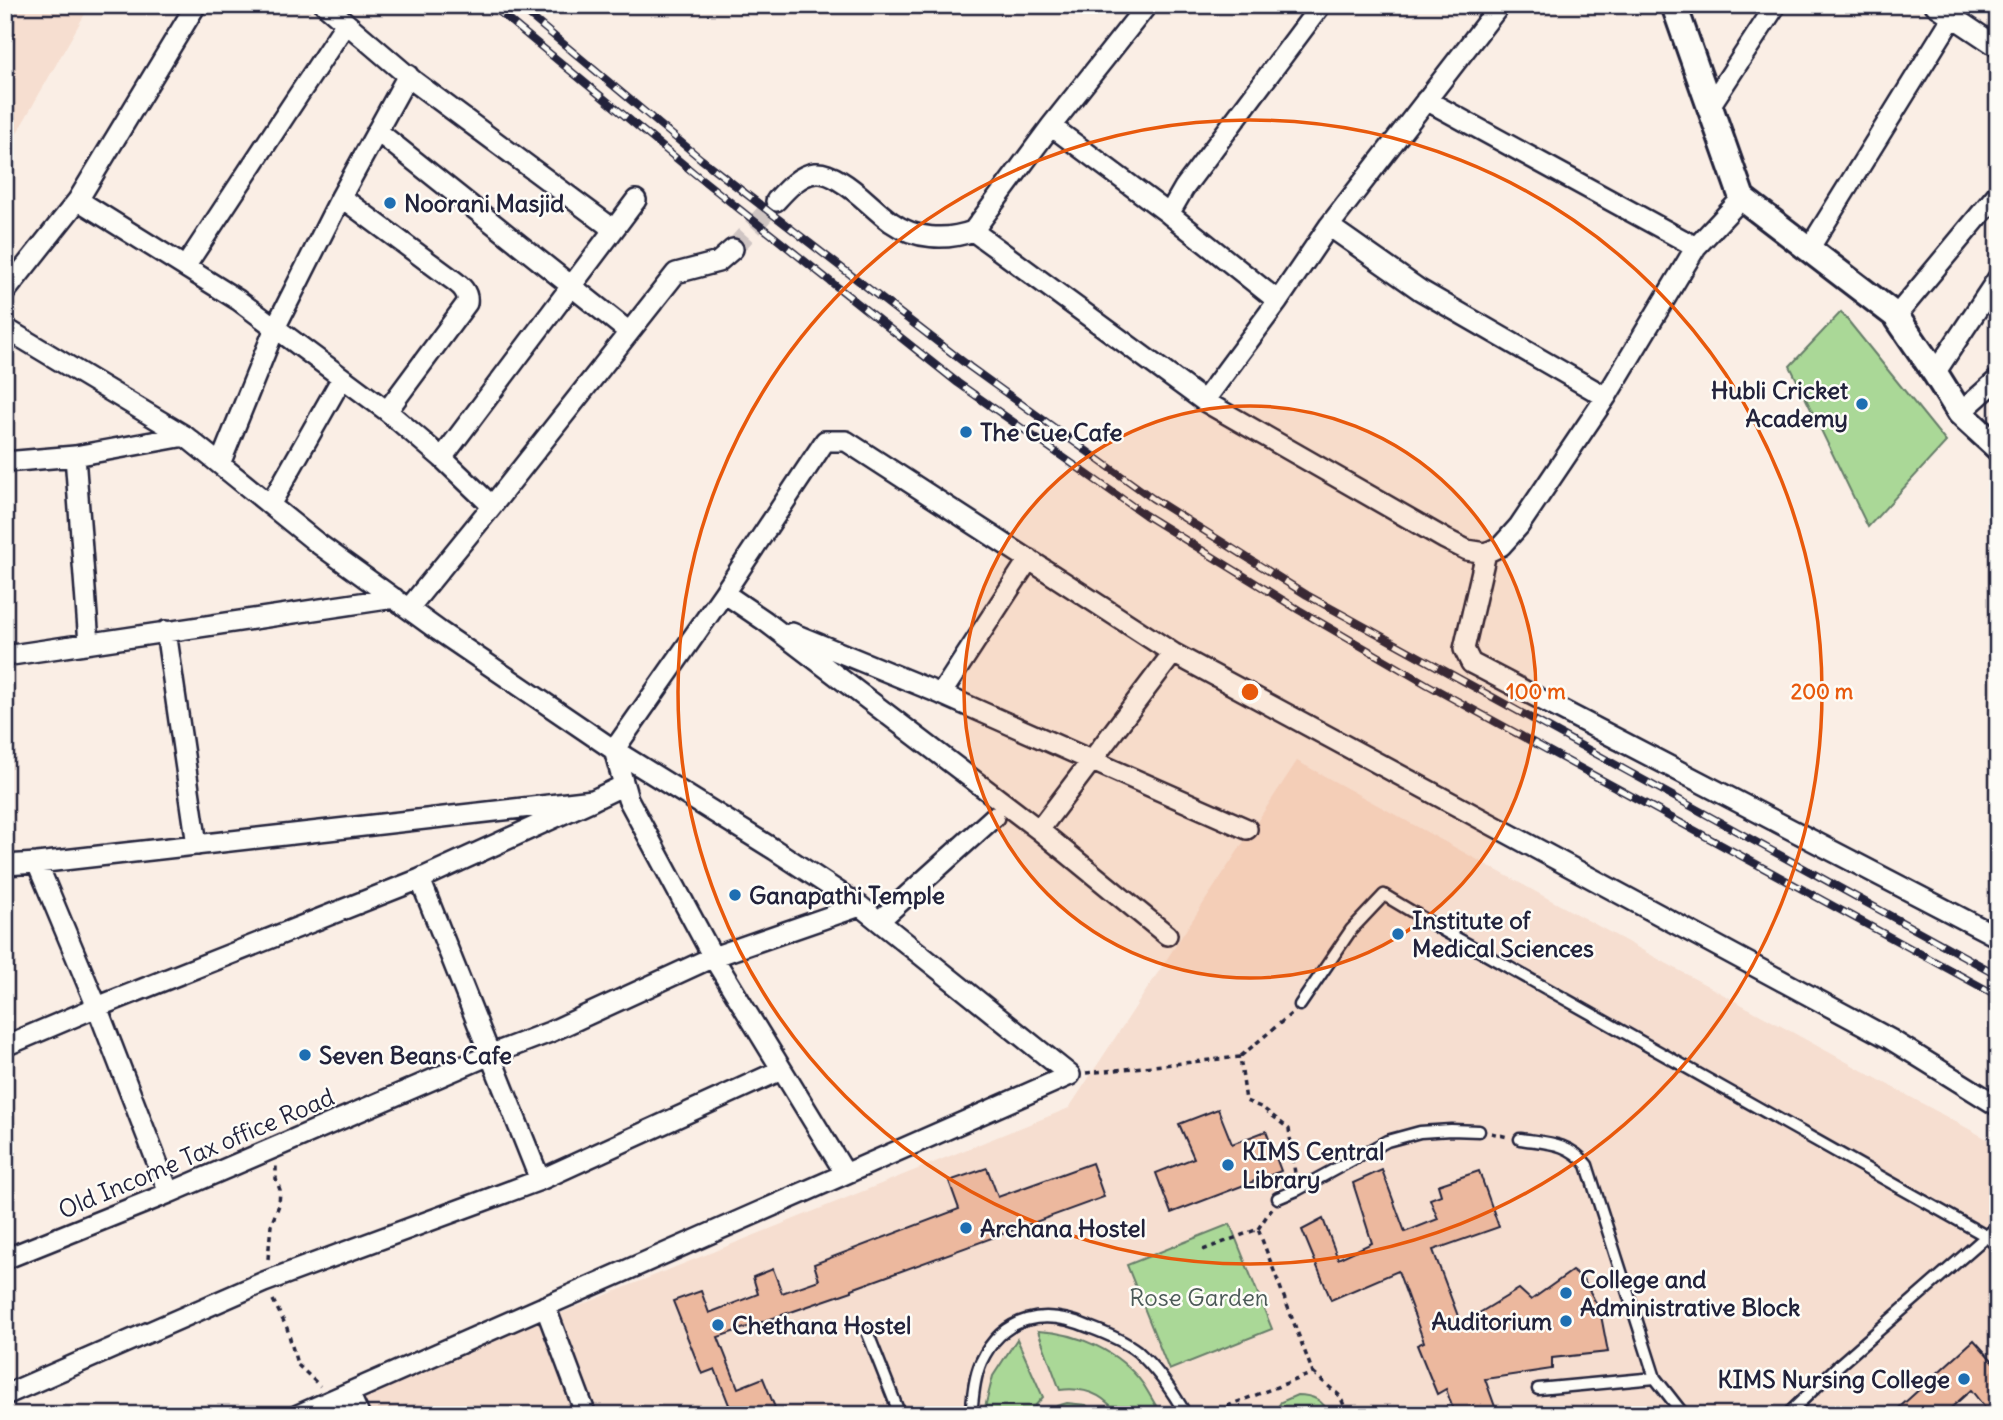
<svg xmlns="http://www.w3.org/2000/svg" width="2003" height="1420" viewBox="0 0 2003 1420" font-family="Delius,sans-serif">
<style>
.built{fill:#f6ded0}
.green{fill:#aad897;stroke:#667d69;stroke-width:2}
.building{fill:#ecb89e;stroke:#22223b;stroke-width:2}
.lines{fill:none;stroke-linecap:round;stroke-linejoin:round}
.minor-tunnel{stroke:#cfc5c3;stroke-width:19;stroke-dasharray:19 10;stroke-linecap:butt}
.service-casing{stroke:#22223b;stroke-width:15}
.minor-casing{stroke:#22223b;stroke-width:24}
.tertiary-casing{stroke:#22223b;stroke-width:30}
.path{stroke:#22223b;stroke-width:3.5;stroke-dasharray:5 5;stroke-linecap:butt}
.service{stroke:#fdfcf7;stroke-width:10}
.minor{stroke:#fdfcf7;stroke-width:19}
.tertiary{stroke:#fdfcf7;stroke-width:24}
.rail-casing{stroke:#22223b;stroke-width:8}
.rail{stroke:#fdfcf7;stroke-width:5;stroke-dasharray:16;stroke-linecap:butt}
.ring{fill:none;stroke:#e8590c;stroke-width:3.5}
.poi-dot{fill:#1f6fb2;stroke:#fdfcf7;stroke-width:2.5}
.labels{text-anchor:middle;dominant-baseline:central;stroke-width:5;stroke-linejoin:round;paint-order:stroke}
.poi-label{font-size:24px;font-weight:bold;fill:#22223b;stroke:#fdfcf7;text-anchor:start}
.street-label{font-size:24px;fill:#22223b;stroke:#fdfcf7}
.park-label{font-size:24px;fill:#4b5957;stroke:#fdfcf7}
.centre{fill:#e8590c;stroke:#fdfcf7;stroke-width:3.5}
.ring-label{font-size:21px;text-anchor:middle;font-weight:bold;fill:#e8590c;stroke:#fdfcf7;stroke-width:5;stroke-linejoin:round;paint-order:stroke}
</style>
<rect width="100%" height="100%" fill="#faeee5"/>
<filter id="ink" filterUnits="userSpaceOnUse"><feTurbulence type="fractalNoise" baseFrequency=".0143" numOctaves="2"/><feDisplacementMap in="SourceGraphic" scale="14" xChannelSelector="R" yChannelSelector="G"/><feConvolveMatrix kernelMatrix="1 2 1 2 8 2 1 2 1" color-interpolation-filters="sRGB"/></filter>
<g filter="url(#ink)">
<path class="built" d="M5,5h85l-85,149z
M1297,761l701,384v270h-1689l760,-307z"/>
<path class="green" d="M1841,312l105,130 -78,85 -78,-161z
M1230,1224l42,105 -103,41 -42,-105z
M1038,1331c40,2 81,20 105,53 6,9 11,19 17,28l-6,3h-36c-14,-21 -34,-28 -58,-25z
M1017,1339l26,58 -16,18h-44l10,-39z
M1297,1395c16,0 26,5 33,20h-57l8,-13z
M1067,1403l19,2 9,10h-48l10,-9z"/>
<path class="building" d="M1218,1109l14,35 34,-13 15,40 -110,42 -15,-40 38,-15 -15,-34z
M1092,1163l12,34 -252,92v2l-134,46 20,51 25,-10 15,37h-45l-18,-46 -13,5 -29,-73 28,-10 8,22 49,-19 -5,-17 20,-8 9,24 37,-13 -5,-16 145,-55 -10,-28 38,-13 11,29z
M1382,1170l23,62 33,-13 -8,-20 11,-4 -3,-10 41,-14 20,56 -66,23 28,74 58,-35 12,11 41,-29 11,8 17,31 8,42 -56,6v11l-67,10 13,36h-43l-9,-26 -9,5 -20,-49 7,-3 -26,-71 -67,29 -29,-70 21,-11 15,40 34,-16 -19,-60z
M1974,1340l24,27v39l-9,7 -18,-23 -28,25h-52z"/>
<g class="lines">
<path class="minor-tunnel" d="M733,249l43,-48"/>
<g class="service-casing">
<path id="service" d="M1300,1005l51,-75 33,-35 62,37 540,304 12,11
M1520,1139c27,4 49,3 67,26l68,213 29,37
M1278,1198l19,-8 90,-49 33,-9 31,-2 28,1
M868,1334l32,81
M1538,1389l117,-11
M971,1415c2,-18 3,-37 10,-53 22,-47 64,-54 108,-35 16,6 34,13 48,24 21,19 35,39 49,64
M1787,1415l52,-50 159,-139"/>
</g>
<g class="minor-casing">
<path id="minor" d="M325,5l90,77 190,141 7,8
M1935,5l63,42
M1426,100l270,147
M1710,106l66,-101
M1051,126l118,88 109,87
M377,131l252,201
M341,197l108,80c9,7 20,13 18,26l-80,108
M78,200l118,-195
M776,201c10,-11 23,-26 39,-28 9,-1 17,3 25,8 19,11 33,28 51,41 24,17 55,19 82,9l78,-105 96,-121
M1169,214l15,-26 137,-183
M1329,226l91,64 186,107
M973,231l231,170 241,138 22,11 19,3 15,-7 18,-20 87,-129 90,-150 46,-49
M1809,249l151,-244
M185,267l161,-244
M5,292l73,-92 160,100 149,111 55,47
M1896,316l102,-123
M5,328l180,108 131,106 123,89 175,119 14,49 85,158 132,216
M1935,373l63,-95
M1204,401l74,-100 51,-75 171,-221
M1960,413l38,-34
M75,456l14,187
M5,462l70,-6 110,-20
M220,464l55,-136 66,-131 67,-122
M270,505l72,-127
M492,506l-50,-48 194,-258
M1486,553l-22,96 7,14 527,274
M724,593l41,28 274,209 134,-177
M409,608l83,-102 184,-233 42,-11 15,-13
M166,631l31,214
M792,633l149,61 306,135
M5,656l389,-58
M941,694l88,-135
M1039,830l128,105
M37,863l60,144 72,186
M5,865l32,-2 556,-63 31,-15
M420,879l120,301
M879,921l115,-104
M5,1046l92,-39 323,-128 173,-79
M5,1259l164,-66 323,-139 58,-22 163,-75 147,-51
M545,1306l41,109
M349,1393l10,22
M5,1395l259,-113 276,-102 241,-110
M298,1415l772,-340 -210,-169 -85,-56 -161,-100 110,-157 101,-152h21l327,212 717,386 108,67"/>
</g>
<g class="tertiary-casing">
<path id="tertiary" d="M1674,5l68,193 154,118 39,57 25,40 38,35"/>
</g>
<path class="path" d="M1241,1056l50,-42
M1086,1073l154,-16 6,44 17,7 26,21 6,45
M1491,1133l17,4
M1258,1229l14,-21
M1203,1250l55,-21 55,144 -109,42
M268,1259l3,-34 8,-20 1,-15 -4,-11v-14
M273,1300l14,28 10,36 23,22
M1313,1373l27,23 8,19"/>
<use href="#service" class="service"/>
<use href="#minor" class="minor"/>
<use href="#tertiary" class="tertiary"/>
<g class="rail-casing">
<path id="rail" d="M491,5l203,168 264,210 187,132 154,95 129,75 570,311
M517,5l184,154 269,208 182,131 155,97 691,380"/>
</g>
<use href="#rail" class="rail"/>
</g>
</g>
<circle cx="1250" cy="692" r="286" fill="#e8590c" fill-opacity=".12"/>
<g class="ring">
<circle cx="1250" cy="692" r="286"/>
<circle cx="1250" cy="692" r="572"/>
</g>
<g class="poi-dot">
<circle cx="390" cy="203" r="7"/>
<circle cx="1862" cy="404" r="7"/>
<circle cx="966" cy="432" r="7"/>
<circle cx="735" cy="895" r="7"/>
<circle cx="1398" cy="934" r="7"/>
<circle cx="305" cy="1055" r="7"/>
<circle cx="1228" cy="1165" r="7"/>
<circle cx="966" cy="1228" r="7"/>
<circle cx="1566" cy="1293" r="7"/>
<circle cx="1566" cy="1321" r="7"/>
<circle cx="718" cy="1325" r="7"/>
<circle cx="1964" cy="1379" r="7"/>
</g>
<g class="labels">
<g class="poi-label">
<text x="404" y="203">Noorani Masjid</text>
<text x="1848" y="390" text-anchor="end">Hubli Cricket<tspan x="1848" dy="28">Academy</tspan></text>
<text x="980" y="432">The Cue Cafe</text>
<text x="749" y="895">Ganapathi Temple</text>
<text x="1412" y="920">Institute of<tspan x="1412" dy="28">Medical Sciences</tspan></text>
<text x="319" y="1055">Seven Beans Cafe</text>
<text x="1242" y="1151">KIMS Central<tspan x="1242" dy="28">Library</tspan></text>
<text x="980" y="1228">Archana Hostel</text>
<text x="1580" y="1279">College and<tspan x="1580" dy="28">Administrative Block</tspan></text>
<text x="1552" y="1321" text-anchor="end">Auditorium</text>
<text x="732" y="1325">Chethana Hostel</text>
<text x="1950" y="1379" text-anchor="end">KIMS Nursing College</text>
</g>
<g class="street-label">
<text transform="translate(196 1153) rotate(-23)">Old Income Tax office Road</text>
</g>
<g class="park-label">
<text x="1199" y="1297">Rose Garden</text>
</g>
</g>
<circle cx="1250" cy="692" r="10" class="centre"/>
<g class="ring-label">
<text x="1536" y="699">100 m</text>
<text x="1822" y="699">200 m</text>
</g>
<rect width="2003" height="1420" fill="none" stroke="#fdfcf7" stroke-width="28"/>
<rect x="14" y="14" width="1975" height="1392" fill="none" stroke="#22223b" stroke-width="2.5" filter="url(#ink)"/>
</svg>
